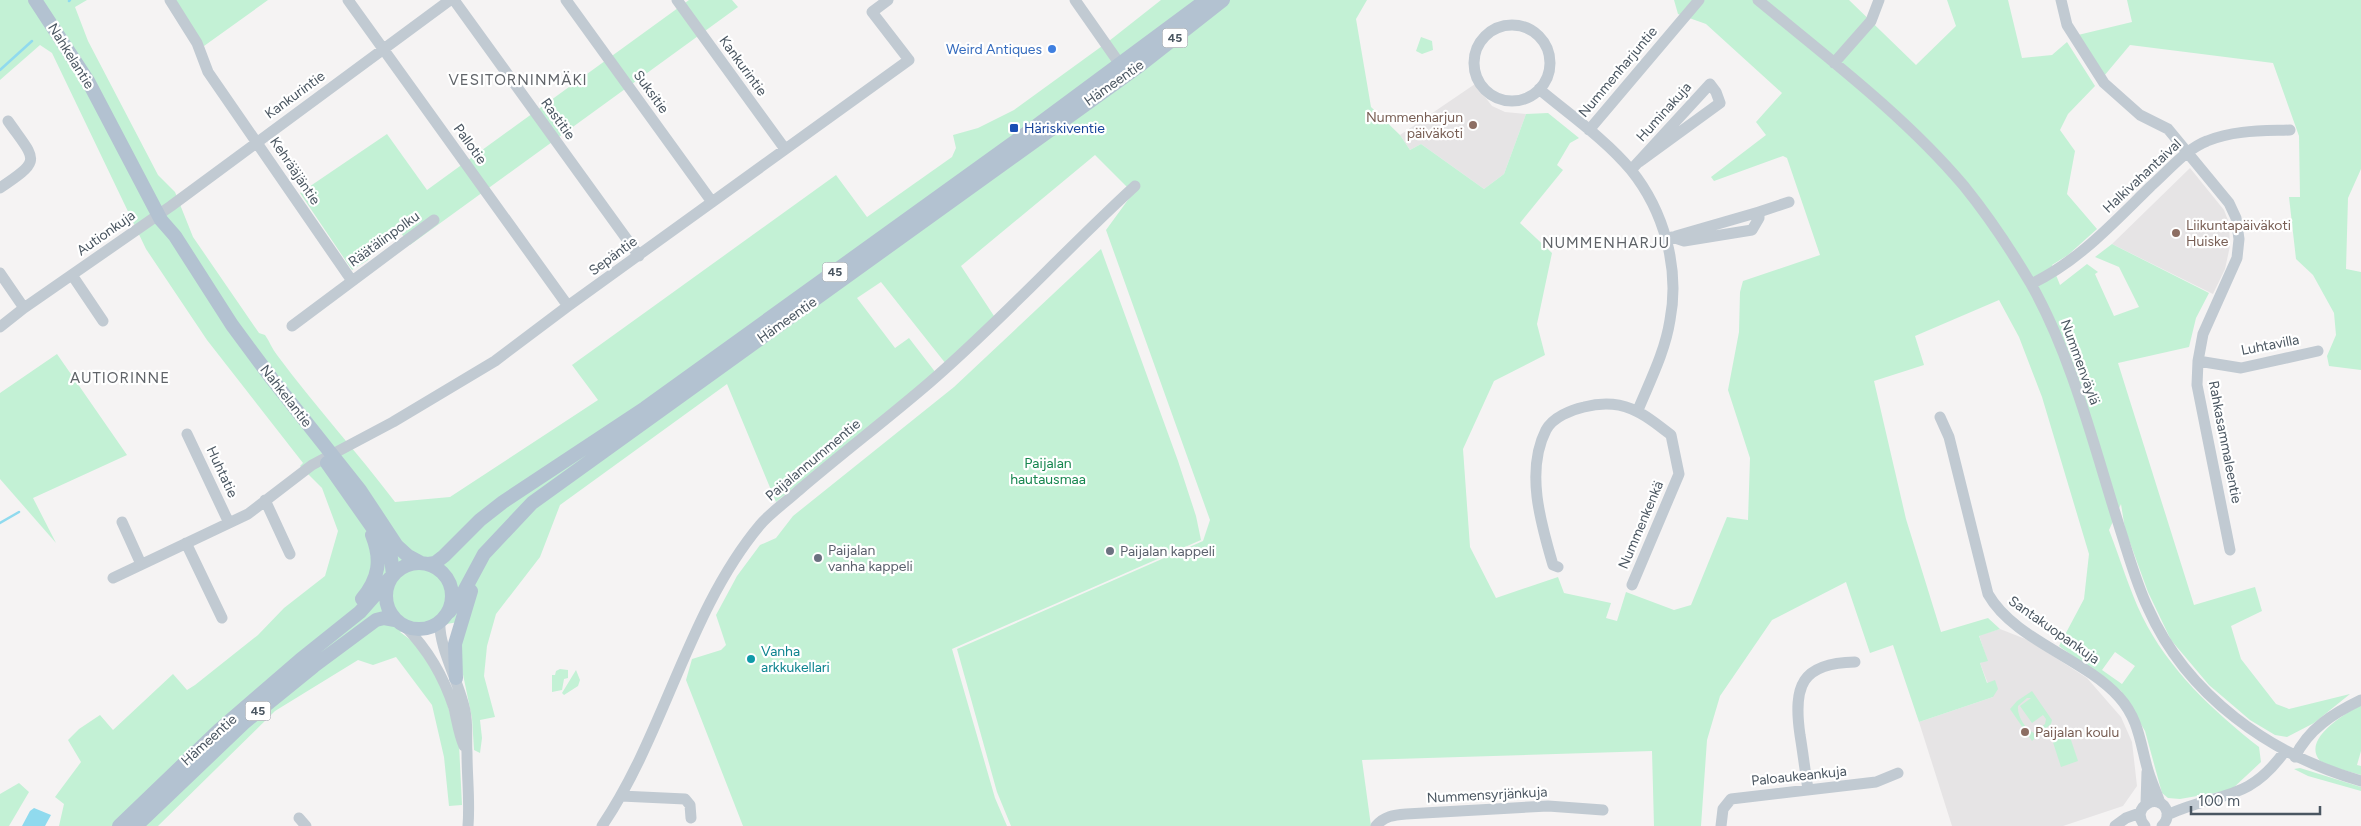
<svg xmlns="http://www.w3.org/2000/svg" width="2361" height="826" viewBox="0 0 2361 826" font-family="Figtree,sans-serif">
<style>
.education{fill:#e6e4e5}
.green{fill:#c3f1d5;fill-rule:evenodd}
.water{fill:#90daee}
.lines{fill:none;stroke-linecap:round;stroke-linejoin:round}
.stream{stroke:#90daee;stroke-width:2.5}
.minor{stroke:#c1cad2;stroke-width:11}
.major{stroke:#b3c2d1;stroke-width:14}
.shop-dot{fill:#3f7fe0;stroke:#fff;stroke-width:2}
.education-dot{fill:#8d6e63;stroke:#fff;stroke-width:2}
.transit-dot{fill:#1a4fb4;stroke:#fff;stroke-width:2}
.worship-dot{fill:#6b7280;stroke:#fff;stroke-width:2}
.culture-dot{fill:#0f9aa8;stroke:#fff;stroke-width:2}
.labels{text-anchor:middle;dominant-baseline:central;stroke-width:4.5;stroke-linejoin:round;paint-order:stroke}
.shield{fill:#fff;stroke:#808990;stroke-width:1}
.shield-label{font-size:12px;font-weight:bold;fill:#4a5661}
.shop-label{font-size:14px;fill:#366cbe;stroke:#fff;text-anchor:end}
.street-label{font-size:14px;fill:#4a5661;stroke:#fff}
.education-label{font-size:14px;fill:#785e54;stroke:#fff;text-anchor:start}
.transit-label{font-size:14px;fill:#164399;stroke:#fff;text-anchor:start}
.park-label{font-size:14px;fill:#17864f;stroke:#fff}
.worship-label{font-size:14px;fill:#5b616d;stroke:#fff;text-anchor:start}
.culture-label{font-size:14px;fill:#0d838f;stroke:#fff;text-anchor:start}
.neighbourhood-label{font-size:15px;letter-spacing:1px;fill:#5f6368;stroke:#fff}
</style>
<rect width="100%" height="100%" fill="#f5f3f3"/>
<path class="education" d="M1475,84l17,22 13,6 21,2 -22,60 -20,15 -63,-45 -11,6 -10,-15z
M2190,168l34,42 5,13 1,23 -5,23 -12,25 -101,-50z
M2000,629l28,11 59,38 34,39 11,25 5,44 -14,20 -60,20h-111l-33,-104 74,-25 -13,-34 7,-3 -8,-25z"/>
<path class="green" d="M0,0h87l-12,7 13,34 70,134 17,17 18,45 66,96 6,2c5,7 7,14 12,20 38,51 80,97 118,147l55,-5 148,-97 -26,-35 264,-190 31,42 85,-60 4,-9 -3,-13 25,-7 36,-18 95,-69 52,-41h206l-11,19 15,88 29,28 10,15 11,-6 63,45 20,-15 22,-60 22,-1 31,25 -9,5 -13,22 6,5 -43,53 32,30 -15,71 8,31 -51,26 -31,68 7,98 26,51 62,-21 6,16 47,10 -5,15 11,3 9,-29 48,18 17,-5 36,-88 21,3 2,-62 -22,-68 11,-58 1,-40 3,-11 77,-26 -33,-97 -4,-2 -69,25 -3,-4 55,-42 -10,-13 26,-29 -76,-69 -28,-10 -4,-14h175l67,65 40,-39 -9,-26h61l14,58 30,-3 15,-13 28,44 -27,28 -8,16 15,21 -8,43 30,35 -29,26 -16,10 8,20 27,-21 11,8 -3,2 19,42 25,-9 -20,-40 -24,-10 17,-13 97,49 -13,25 -7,29 -71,16 76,242 61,-18 7,24 -31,15 10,33 35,45 13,5 61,-15 -36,29 -27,14 -12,-2 -25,-15 -41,-35 -38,-45 -23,-48 -23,-63 -4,-25 -12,26c11,28 20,59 33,86 26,53 71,95 117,131l2,15 -30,28 -51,9 -12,-1 -6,-5 -17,-62 -24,-40 -62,-45 25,-47 5,-45 -47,-157 -23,-60 -20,-37 -84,36 9,29 -50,16 32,138 35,113 47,-14 12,11 -21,7 9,25 -8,2 7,20 8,-3 3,9 -5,8 -74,25 -26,-77 -23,8 -24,-71 -74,38 -52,76 -13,44 -6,86h-47l-2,-75 -290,9 9,66h-360l-14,-34 -40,-143 246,-108 7,-21 -104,-290 27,-37 -38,-38 -134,111 35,53 -50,45 -65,-82 -24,16 38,50 14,-10 27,35 -160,129 -49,-118 -167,121 -20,52 -44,57 -9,32 -3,30 11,41 -15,3 2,18 -2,15 -6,-3 -2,-32 -12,-58 4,-39 -64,11 16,12 26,42 17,58 3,61 -13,1 -5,-49 -12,-52 -36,-48 -23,8 -15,-5 -83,51 -117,115h-99l5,-22 -9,-7 26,-35 -13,-22 11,-11 21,-14 13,15 60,-56 14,16 8,-5 63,-50 26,-27 41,-32 13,-45 -16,-43 -22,-22 3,-3 -96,-123 -61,-91 -94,-196 -12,-8 -40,35zM2115,652l20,14 -13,18 -20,-14z
M174,0h94l-64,46z
M689,0h43l6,7 -328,238 -12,-16 -20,15 -10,16 -16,10 -52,-77 87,-59 40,56z
M2127,0h234v169l-13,29 -2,71 15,3v98l-32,-4 -2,-10 9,-21 -2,-22 -21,-38 -17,-16 -7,-62h11l-1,-61 -26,-73 -143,-18 -26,31 -26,-41 54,-13z
M1421,37l11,4 1,9 -11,4 -6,-3z
M1101,249l77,212 18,55 5,24 -249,109 43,149 12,28h-264l-57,-146 6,-21 29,-9 5,-5 -10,-30 21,-39 23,-31 16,-7 17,-22 161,-129z
M57,354l70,101 -94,43 23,45 -56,-64v-86z
M560,669l8,1v8l-4,1 -2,11 -10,2v-17h3l1,-4z
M576,670l4,10 -2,6 -14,9 -2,-2z
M2032,691l20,29 -1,4 -19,17 -22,-32 7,-8zM2027,698h4l-11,8 12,17 11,-8 3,4 -1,5 -11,9c-9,-4 -17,-17 -16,-27z
M2361,705v46l-4,14 4,1v9l-25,-7 -16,-7c-19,-22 26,-48 41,-56z
M2067,728l11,33 -17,6 -11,-34z
M2300,768l61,19v4l-53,-15 -14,-7z
M19,783l10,9 -20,34h-9v-32z"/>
<path class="water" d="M34,808l17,7 -6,11h-23l8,-15z"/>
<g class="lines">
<path class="stream" d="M69,1l1,-1
M0,70l32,-29
M0,523l19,-11"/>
<path class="minor" d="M170,0l27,43 11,29 144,209
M348,0l220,306
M454,0l185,256
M566,0l146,202
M677,0l108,149
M1075,0l49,70
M1758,0c69,57 148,117 206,186 25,31 47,64 67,98 42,74 65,170 91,251 8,25 15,50 26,73 39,88 123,147 213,173
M2061,0l6,25 37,58 36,32 28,14 61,74 7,15 3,21 -2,19 -34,76 -5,27 -1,24 33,165
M1474 63a38 38 0 1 1 76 0a38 38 0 1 1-76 0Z
M1834,63l37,-42 8,-21
M1539,89c31,26 66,50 92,81 33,41 49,98 39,150 -5,32 -20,61 -32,90
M1589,130l110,-130
M1631,170l79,-86 6,8 4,11 -81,59
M0,188c43,-29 36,-27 8,-67
M1676,236l83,-24
M1666,239l6,-2 12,4 68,-11 7,-12v-6l30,-10
M0,273l24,35
M72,275l31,46
M2031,284c48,-23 82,-61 120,-98 17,-15 35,-37 56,-45 27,-11 55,-10 83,-11
M292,326l142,-106
M0,327l24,-19 147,-102 279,-206
M2198,361l43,7 77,-17
M1940,417l9,20 39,157c26,46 96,64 131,103 19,21 21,44 28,70 3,12 9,24 13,36
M187,434l42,89
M265,500l25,54
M122,522l19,42
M186,543l36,75
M1558,567l-5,-2c-12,-41 -28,-94 -7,-135 7,-13 25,-20 38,-23 39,-10 59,6 87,28l8,39 -47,111
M113,578l135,-64 64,-49 81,-43 102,-61 73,-55 341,-246 -37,-48 16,-12
M440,622c-2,24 20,62 25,89 3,14 1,27 2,42 0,25 3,48 1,73
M404,625c24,25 39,50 50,83 3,13 5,27 10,38
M2295,757c13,-28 39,-44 66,-57
M1808,789c-3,-18 -5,-36 -8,-54 -7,-49 1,-72 55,-73
M621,796l64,3 5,6 1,13
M2146,804l1,-32
M2167,815c51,-24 80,-11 118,-64
M299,818l7,8
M602,826c63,-93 86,-215 158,-301 10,-12 26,-23 38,-34 43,-37 88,-71 131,-108 72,-62 136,-133 206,-197
M1376,826c8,-10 18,-11 30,-12l142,-8 55,4
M1721,826l2,-17 8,-10 145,-17 22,-9
M2115,826l11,-8 14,-5
M2145,826c-17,-19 16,-36 22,-14 1,6 -1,10 -5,14"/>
<path class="major" d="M35,0l53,81 73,139 14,16 57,89 40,54 88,111 37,56 11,10 13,7
M327,463l57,81 7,14 2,17
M386 596a33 33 0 1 1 66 0a33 33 0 1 1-66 0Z
M428,564l7,-1 9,-7 36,-36 23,-18 142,-94 379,-273 182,-135
M362,599c17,-21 20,-39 10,-64
M449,612l14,-19 21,-39 48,-51 607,-437 84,-66
M456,678l-1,-34 16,-53
M119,826l100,-96 81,-70 60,-48 30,-34
M136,826l109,-104 69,-56 62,-46 8,-2 11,2"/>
</g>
<circle class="shop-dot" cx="1052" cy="49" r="5"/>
<g class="education-dot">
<circle cx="1473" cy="125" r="5"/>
<circle cx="2176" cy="233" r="5"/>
<circle cx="2025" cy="732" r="5"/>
</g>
<rect class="transit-dot" x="1009" y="123" width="10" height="10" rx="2.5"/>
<g class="worship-dot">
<circle cx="1110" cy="551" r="5"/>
<circle cx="818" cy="558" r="5"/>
</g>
<circle class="culture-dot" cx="751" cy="659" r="5"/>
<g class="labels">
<g class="shield">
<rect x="1162.5" y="28.5" width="25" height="19" rx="4"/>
<rect x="822.5" y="262.5" width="25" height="19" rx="4"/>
<rect x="245.5" y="701.5" width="25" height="19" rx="4"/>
</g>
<g class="shield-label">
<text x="1175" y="38">45</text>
<text x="835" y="272">45</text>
<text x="258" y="711">45</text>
</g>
<g class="shop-label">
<text x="1042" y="49">Weird Antiques</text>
</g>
<g class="street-label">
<text transform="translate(71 56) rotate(58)">Nahkelantie</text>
<text transform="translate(743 66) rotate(54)">Kankurintie</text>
<text transform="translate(1618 72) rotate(-50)">Nummenharjuntie</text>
<text transform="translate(1114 83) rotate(-35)">Hämeentie</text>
<text transform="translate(651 92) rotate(54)">Suksitie</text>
<text transform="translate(295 95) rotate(-36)">Kankurintie</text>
<text transform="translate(1664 112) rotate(-48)">Huminakuja</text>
<text transform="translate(558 119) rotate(54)">Rastitie</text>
<text transform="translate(470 144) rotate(54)">Pallotie</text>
<text transform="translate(295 171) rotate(56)">Kehrääjäntie</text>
<text transform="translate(2142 176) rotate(-43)">Halkivahantaival</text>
<text transform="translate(106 233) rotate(-35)">Autionkuja</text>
<text transform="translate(384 239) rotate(-36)">Räätälinpolku</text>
<text transform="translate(613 256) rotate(-36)">Sepäntie</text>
<text transform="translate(787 320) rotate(-35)">Hämeentie</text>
<text transform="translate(2270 345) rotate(-11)">Luhtavilla</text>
<text transform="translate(2080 362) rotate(70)">Nummenväylä</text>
<text transform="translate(286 396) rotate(52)">Nahkelantie</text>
<text transform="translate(2225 442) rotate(79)">Rahkasammaleentie</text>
<text transform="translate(813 460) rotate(-40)">Paijalannummentie</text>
<text transform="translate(222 472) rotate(65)">Huhtatie</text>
<text transform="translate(1641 525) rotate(-67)">Nummenkenkä</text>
<text transform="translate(2054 630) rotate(35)">Santakuopankuja</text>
<text transform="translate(209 740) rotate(-42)">Hämeentie</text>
<text transform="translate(1799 776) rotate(-6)">Paloaukeankuja</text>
<text transform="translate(1487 795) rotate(-3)">Nummensyrjänkuja</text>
</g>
<g class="education-label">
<text x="1463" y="117" text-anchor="end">Nummenharjun<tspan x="1463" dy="16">päiväkoti</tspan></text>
<text x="2186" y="225">Liikuntapäiväkoti<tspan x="2186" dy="16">Huiske</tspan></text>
<text x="2035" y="732">Paijalan koulu</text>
</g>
<g class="transit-label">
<text x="1024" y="128">Häriskiventie</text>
</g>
<g class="park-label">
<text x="1048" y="463">Paijalan<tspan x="1048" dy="16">hautausmaa</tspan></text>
</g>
<g class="worship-label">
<text x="828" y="550">Paijalan<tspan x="828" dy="16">vanha kappeli</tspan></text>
<text x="1120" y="551">Paijalan kappeli</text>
</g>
<g class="culture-label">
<text x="761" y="651">Vanha<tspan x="761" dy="16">arkkukellari</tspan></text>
</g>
<g class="neighbourhood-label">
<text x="518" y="80">VESITORNINMÄKI</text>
<text x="1606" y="243">NUMMENHARJU</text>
<text x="120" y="378">AUTIORINNE</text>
</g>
</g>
<path d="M2191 806v8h129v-8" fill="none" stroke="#4a5661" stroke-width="2.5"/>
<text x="2198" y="806" font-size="15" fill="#4a5661" stroke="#ffffff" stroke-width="4" paint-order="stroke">100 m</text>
</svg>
